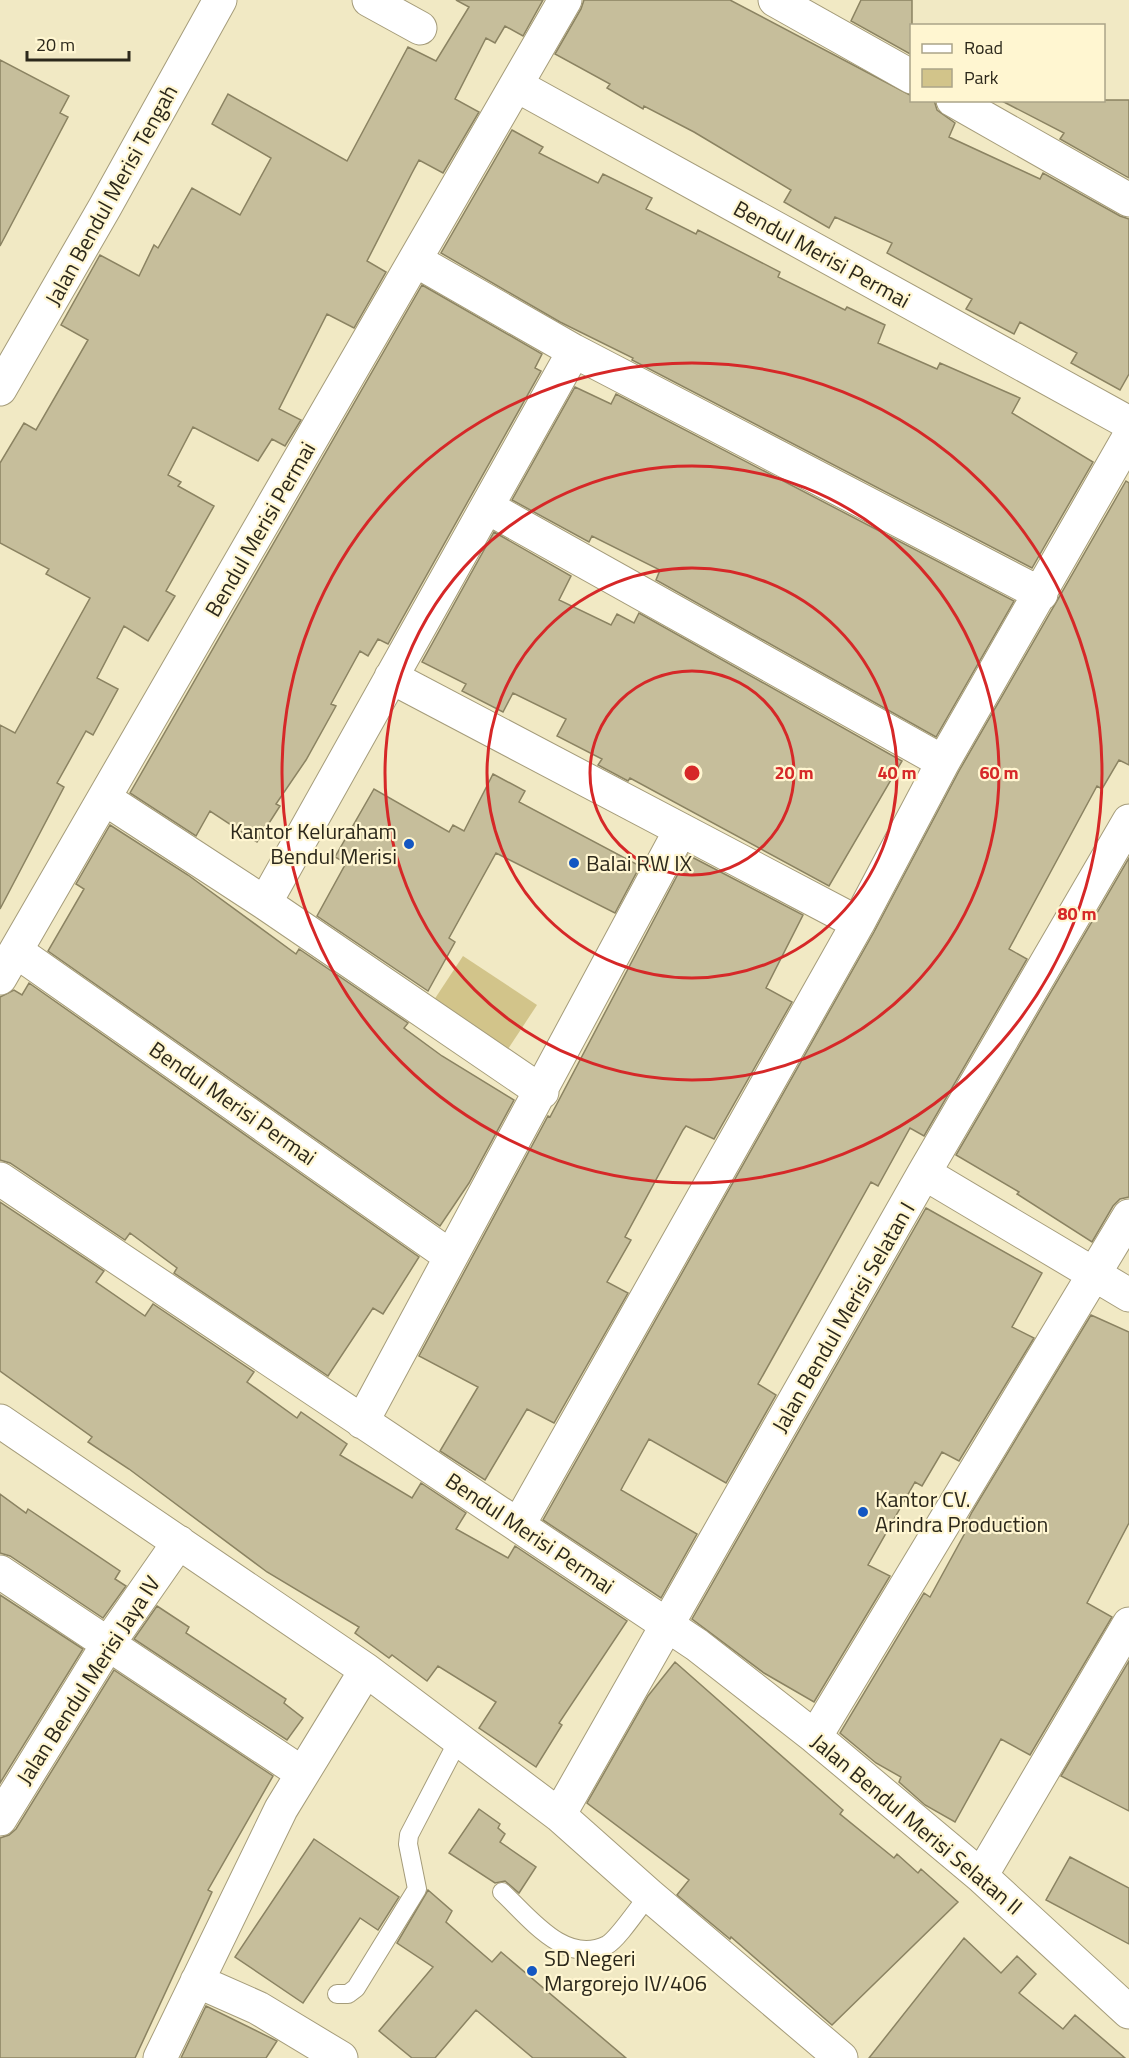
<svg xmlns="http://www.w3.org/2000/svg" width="1129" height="2058" viewBox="0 0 1129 2058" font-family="'Titillium Web',sans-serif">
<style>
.green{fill:#d2c48a}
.building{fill:#c6be9b;stroke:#8b8362;stroke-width:1.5}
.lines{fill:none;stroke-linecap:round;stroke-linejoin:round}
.lane-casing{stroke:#a59c7a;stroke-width:20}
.street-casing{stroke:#a59c7a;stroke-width:35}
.lane{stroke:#fff;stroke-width:18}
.street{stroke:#fff;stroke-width:33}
.ring{fill:none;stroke:#d62828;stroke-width:3}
.poi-dot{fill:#1457c2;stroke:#fff6d1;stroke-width:2}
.labels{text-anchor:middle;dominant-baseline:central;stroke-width:4.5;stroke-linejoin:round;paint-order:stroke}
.street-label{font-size:22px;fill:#2c281b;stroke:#fff6d1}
.poi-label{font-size:22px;fill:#2c281b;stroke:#fff6d1;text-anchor:start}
.centre{fill:#d62828;stroke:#fff6d1;stroke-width:3}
.ring-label{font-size:18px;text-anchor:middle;font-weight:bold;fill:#d62828;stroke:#fff6d1;stroke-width:4.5;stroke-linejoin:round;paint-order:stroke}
</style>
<rect width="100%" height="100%" fill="#f1e9c4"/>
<path class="green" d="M463,956l74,49 -31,47 -74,-49z"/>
<path class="building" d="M456,0h87l-20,36 -18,-10 -10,17 -9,-5 -31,61 24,13 -36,61 -24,-13 -7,13 -45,88 19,11 -32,56 -27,-14 -48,95 22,11 -16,26 -13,-7 -14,22 -65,-34 -25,48 13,7 -3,4 36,20 -48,85 9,5 -27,45 -24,-15 -27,52 21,11 -25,46 -7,-4 -29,52 7,4 -64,122v-184l15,8 75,-135 -44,-24 3,-5 -49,-26v-80l24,-40 12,7 52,-90 -27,-15 39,-70 39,21 15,-31 4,3 34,-60 48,27 31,-57 -59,-34 16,-30 119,67 61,-114 28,14 33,-54z
M584,0h146l182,96v4h22l3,10 18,13 -6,14 91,42 3,-6 77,43 9,3v155l-9,16 -49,-27 6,-10 -57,-31 -6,12 -48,-25 6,-10 -85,-46 5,-10 -57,-26 -6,11 -45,-26 7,-12 -97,-58 -50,-26 -1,3 -36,-21 3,-4 -55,-30 26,-45z
M861,0h51v55l-61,-34z
M0,60l69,36 -9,17 8,4 -68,129z
M1000,100h129v78l-69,-39 4,-6z
M512,130l31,17 -4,6 59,30 5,-9 49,24 -6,11 50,25 2,-4 82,42 -2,5 67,33 2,-3 38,18 -7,18 59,26 3,-6 80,35 -8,15 81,49 -61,106 -400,-208 1,-2 -73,-36 -119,-69z
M422,285l120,69 -7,14 6,3 -153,273 -10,-5 -10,17 -8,-5 -29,53 5,2 -30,54 -30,44 4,2 -23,36 -47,-31 -14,25 -66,-43z
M575,387l36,17 5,-10 398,207 -78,136 -280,-157 4,-10 -68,-34 -3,6 -77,-42z
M1126,481l3,2v282l-10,-5 -17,29 -5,-3 -88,163 18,10 -103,177 -14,-8 -32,58 -7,-4 -113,202 18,11 -50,88 -77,-44 -26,47 -2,4 76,44 -36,64 -118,-78 331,-588 85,-161z
M494,532l77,44 -12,24 52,25 6,-11 17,9 5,-10 263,148 -73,125 -199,-108 -2,3 -30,-16 4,-6 -45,-23 9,-17 -53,-26 -10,19 -41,-21 4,-7 -44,-22z
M493,774l32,17 -6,11 121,64 -25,47 -119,-60 -47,85 6,4 -27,49 -111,-75 29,-53 -11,-6 39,-68 75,43 4,-7 11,6z
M110,825l78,50 108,79 3,-5 109,74 -4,5 38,28 72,44 -45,83 -29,43 -392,-275 36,-62 -8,-5z
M688,855l115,60 -37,73 26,14 -78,137 -28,-13 -3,4 -58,107 6,3 -24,42 21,11 -74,130 -27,-14 -42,71 -45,-29 38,-64 -59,-31 129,-240 2,1z
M1129,858v339l-9,2 -7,7 -21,36 -75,-48 2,-2 -63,-37z
M29,983l390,274 -36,57 -10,-6 -45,68 -154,-103 3,-5 -47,-35 -5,7 -115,-77 -10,-3v-163l14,-7 8,5z
M0,1202l104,69 -8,11 49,34 8,-12 101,68 -7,10 50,36 4,-6 46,32 -7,11 72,43 9,-15 45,30 -10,16 52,29 7,-12 112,75 -68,102 3,2 -26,42 -57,-39 17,-26 -58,-36 -11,15 -35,-26 -3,3 -34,-25 4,-6 -92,-55 -138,-103 -41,-27 4,-5 -92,-66z
M926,1208l116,65 -30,54 22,11 -75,123 -17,-9 -20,34 -7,-4 -47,83 22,11 -76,126 -50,-29 -72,-54z
M1091,1315l38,17v191l-42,80 25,14 -82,138 -29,-16 -46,83 -30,-17 -26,-23 2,-5 -25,-14 -36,-30 84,-140 6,4 35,-64 -3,-1 10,-20z
M0,1494l26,19 2,-4 92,62 -5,8 11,7 -23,32 -93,-62 -10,-3z
M0,1595l83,54 -83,134z
M157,1606l32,21 -3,6 100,66 -2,4 19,15 -16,22 -153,-101z
M1129,1661v150l-68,-35z
M675,1662l168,148 -3,4 54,44 3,-4 21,19 3,-4 37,33 -126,123 -101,-88 -1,2 -53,-44 12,-15 -102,-77 61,-107z
M114,1670l159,106 -65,114 4,2 -77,166h-135v-220l9,-3 7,-6z
M479,1809l21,15 -2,4 7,6 -5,8 36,25 -17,26 -14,-12 -10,2 -46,-30z
M314,1839l85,58 -21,33 -18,-12 -57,85 -68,-46z
M1070,1857l59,31v56l-83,-44z
M428,1890l24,21 -6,11 46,40 9,-10 125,106h-93l-57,-48 -41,48h-23l-33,-27 54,-64 -36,-24z
M964,1938l37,35 16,-17 19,18 -17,19 44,36 12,-14 50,43h-256z
M206,2006l71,35 -11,17h-85z"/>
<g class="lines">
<g class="lane-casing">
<path id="lane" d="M502,1892c27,25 63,74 105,53 11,-6 32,-38 42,-50
M337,1994h11l8,-6 61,-99 -9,-45 1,-9 50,-96"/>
</g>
<g class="street-casing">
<path id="street" d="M369,0l51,28
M775,0l137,77
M516,85l613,338
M953,100l176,100
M415,260l159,91 467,243
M0,389l105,-182 115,-207
M487,507l456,255
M391,677l467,246
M104,798l161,105 277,189
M265,903l309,-552
M16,951l434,305
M0,978l565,-978
M924,1173l205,122
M0,1179l697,466 118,92 166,139 148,136
M0,1421l366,249 193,145 90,80 192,163
M362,1422l318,-591
M519,1524l339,-601 85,-161 186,-325
M0,1572l302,201
M815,1737l314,-521
M559,1815l365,-642 205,-352
M0,1819l108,-175 71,-102
M981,1876l148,-252
M197,1981l61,27 83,50
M160,2058l121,-249 85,-139"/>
</g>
<use href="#lane" class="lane"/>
<use href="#street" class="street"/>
</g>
<g class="ring">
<circle cx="692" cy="773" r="102"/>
<circle cx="692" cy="773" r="205"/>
<circle cx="692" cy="773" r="307"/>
<circle cx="692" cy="773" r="410"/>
</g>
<g class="poi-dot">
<circle cx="409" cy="844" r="6"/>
<circle cx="574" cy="863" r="6"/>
<circle cx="863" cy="1512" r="6"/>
<circle cx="532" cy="1971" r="6"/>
</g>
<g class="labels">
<g class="street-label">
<text transform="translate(111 195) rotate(-61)">Jalan Bendul Merisi Tengah</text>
<text transform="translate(822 254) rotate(29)">Bendul Merisi Permai</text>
<text transform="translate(260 529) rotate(-60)">Bendul Merisi Permai</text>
<text transform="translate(233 1103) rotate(35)">Bendul Merisi Permai</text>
<text transform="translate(843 1317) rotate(-60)">Jalan Bendul Merisi Selatan I</text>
<text transform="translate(530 1533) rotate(34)">Bendul Merisi Permai</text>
<text transform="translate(88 1680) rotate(-57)">Jalan Bendul Merisi Jaya IV</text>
<text transform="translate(917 1824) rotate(40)">Jalan Bendul Merisi Selatan II</text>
</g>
<g class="poi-label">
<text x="397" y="831" text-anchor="end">Kantor Keluraham<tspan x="397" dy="25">Bendul Merisi</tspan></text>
<text x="586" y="863">Balai RW IX</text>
<text x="875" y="1499">Kantor CV.<tspan x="875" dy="25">Arindra Production</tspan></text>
<text x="544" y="1958">SD Negeri<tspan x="544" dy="25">Margorejo IV/406</tspan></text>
</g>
</g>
<circle cx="692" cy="773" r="9" class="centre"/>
<g class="ring-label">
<text x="794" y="779">20 m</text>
<text x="897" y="779">40 m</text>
<text x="999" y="779">60 m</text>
<text x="1077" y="920">80 m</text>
</g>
<rect x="910" y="24" width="195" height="78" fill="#fff6d1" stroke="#aba488" stroke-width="1.5"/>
<rect x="922" y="44" width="30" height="9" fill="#ffffff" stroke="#aba488" stroke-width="1.5"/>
<text x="964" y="54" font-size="18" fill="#2c281b">Road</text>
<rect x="922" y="69" width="30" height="18" fill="#d2c48a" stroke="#aba488" stroke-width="1.5"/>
<text x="964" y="84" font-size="18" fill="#2c281b">Park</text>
<path d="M27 51v9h102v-9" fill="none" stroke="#2c281b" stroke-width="3"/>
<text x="36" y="51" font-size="18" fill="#2c281b" stroke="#fff6d1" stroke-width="4.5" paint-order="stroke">20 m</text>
</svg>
